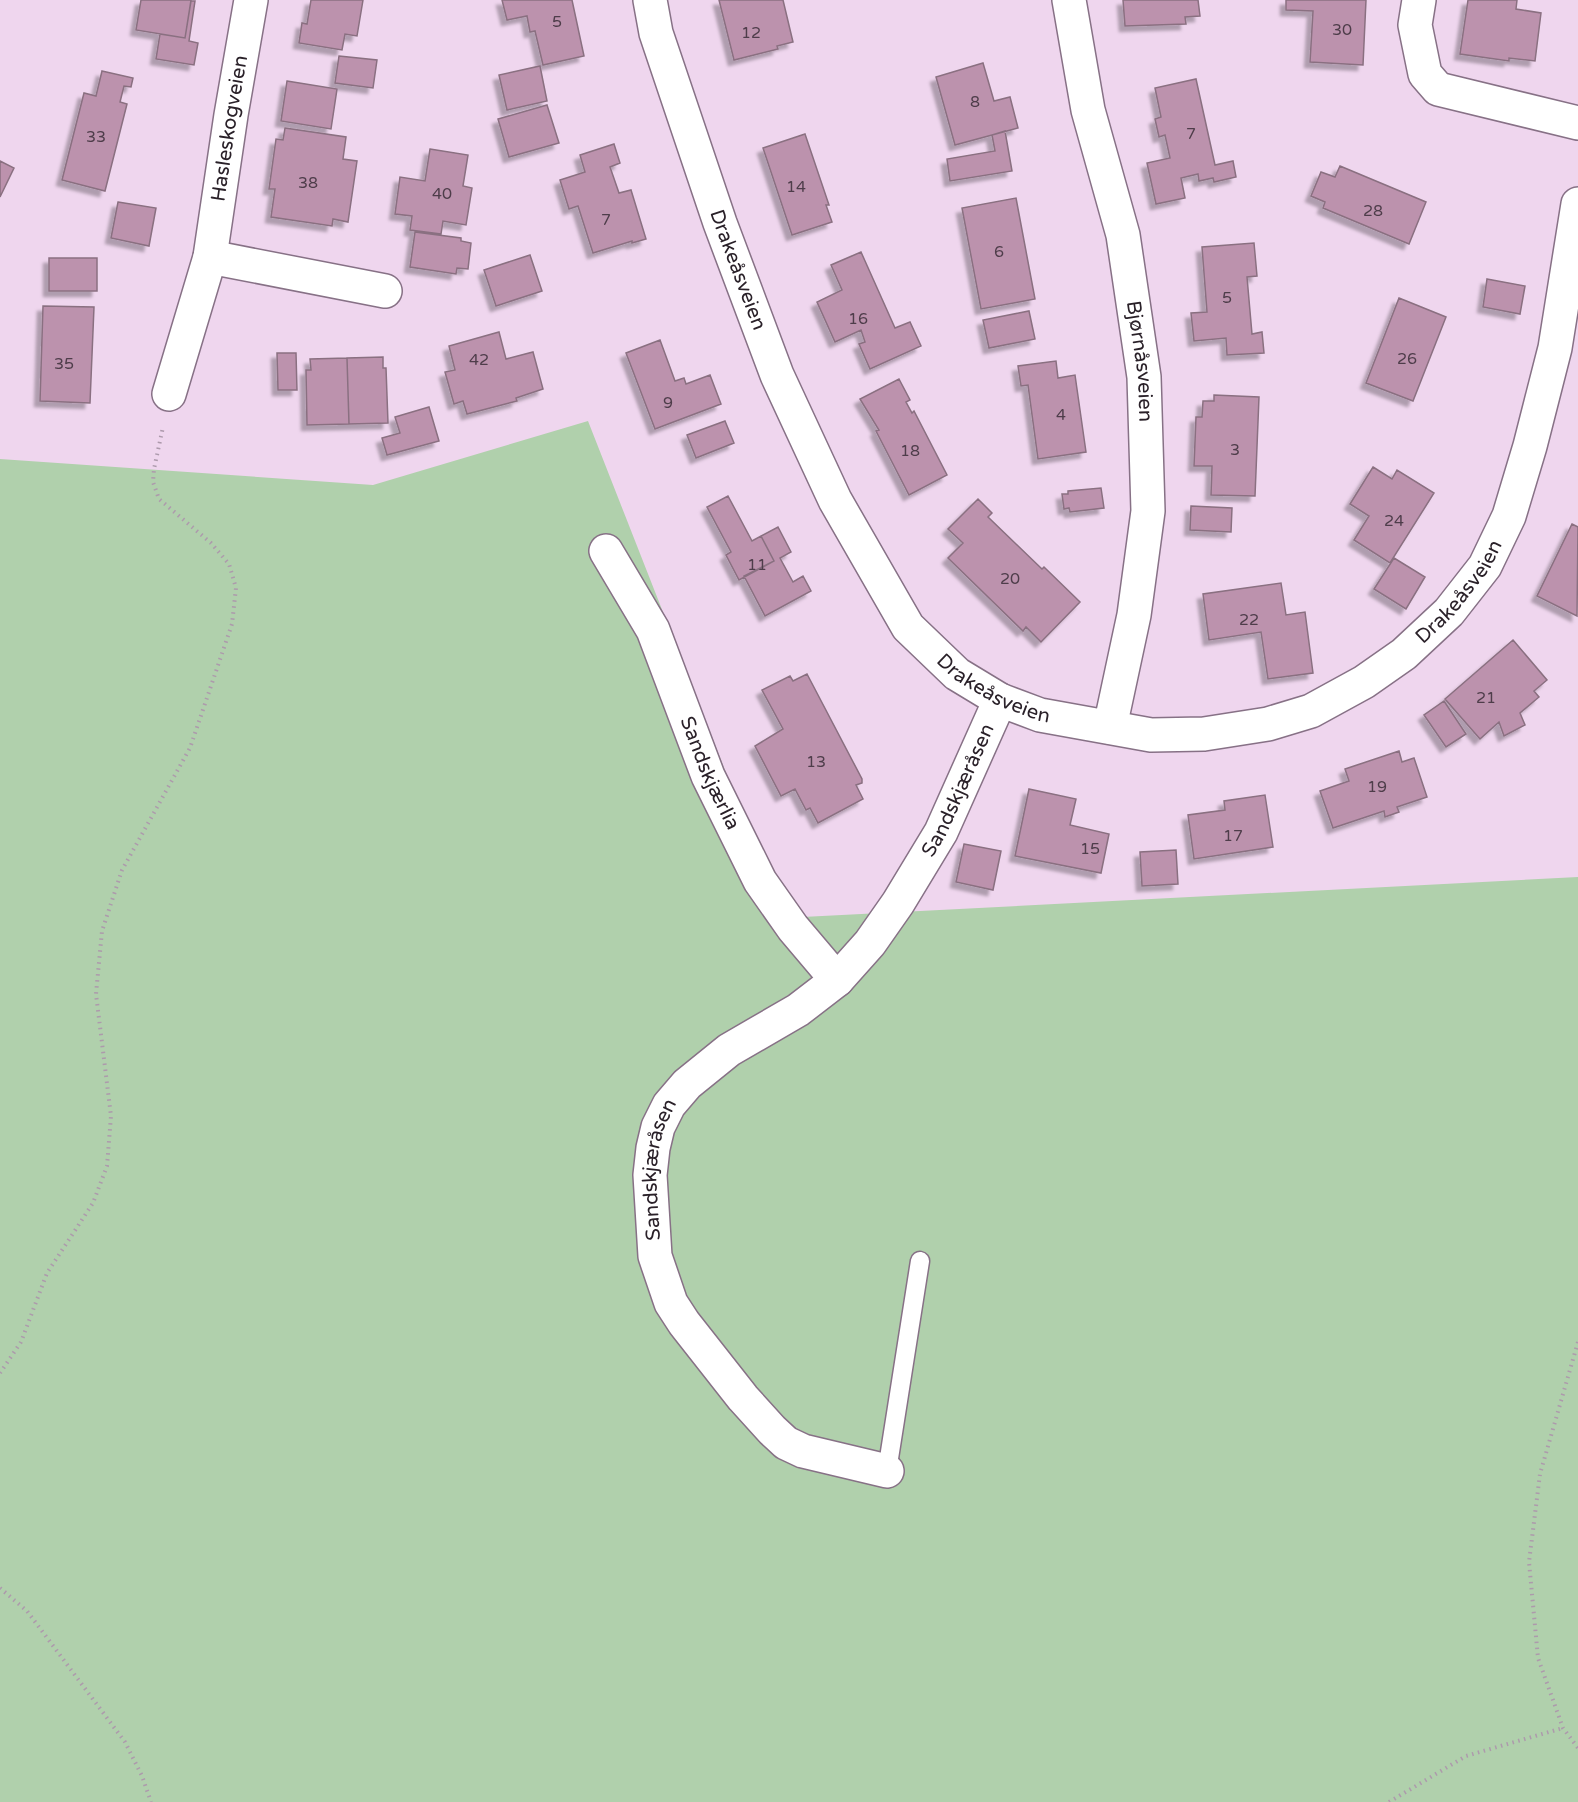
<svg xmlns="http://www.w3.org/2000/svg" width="1578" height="1802" viewBox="0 0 1578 1802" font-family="'Varela Round',sans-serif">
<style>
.green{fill:#b0d0ac}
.building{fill:#bc92ad;stroke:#8a7081;stroke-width:1.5;filter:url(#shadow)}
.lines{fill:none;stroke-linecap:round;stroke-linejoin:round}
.lane-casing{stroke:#877186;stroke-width:21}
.street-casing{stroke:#877186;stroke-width:36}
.path{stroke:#ad9aac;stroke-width:4;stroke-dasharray:1.5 4.5;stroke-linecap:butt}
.lane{stroke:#fff;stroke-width:18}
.street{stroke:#fff;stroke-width:33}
.labels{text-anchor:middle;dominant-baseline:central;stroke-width:6;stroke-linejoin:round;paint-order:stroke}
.number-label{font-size:16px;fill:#4e3d4a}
.street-label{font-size:20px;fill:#2a2129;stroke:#fce3fb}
</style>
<defs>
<filter id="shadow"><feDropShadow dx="-5.5" dy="5.5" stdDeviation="1.5" flood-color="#0004"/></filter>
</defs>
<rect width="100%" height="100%" fill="#efd6ee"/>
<path class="green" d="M588,421l195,497 795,-41v925h-1578v-1343l373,26z"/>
<path class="building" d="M141,0h50l-6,38 -49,-8z
M311,0h52l-6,36 -12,-2 -3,16 -43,-7 3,-20 5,1z
M502,0h70l12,56 -41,9 -8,-34 -5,1 -3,-16 -20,4z
M719,0h64l10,42 -16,4 1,3 -44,11z
M1123,0h75l2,16 -15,1 1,7 -61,2z
M1286,0h80l-3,65 -53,-3 3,-51 -27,-1z
M1468,0h49l-1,9 25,4 -6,48 -26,-3v3l-49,-7z
M191,1h4l-6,40 9,2 -4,22 -38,-6 4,-25 25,4z
M339,56l38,4 -4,28 -38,-5z
M983,63l11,38 16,-4 8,31 -63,17 -19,-68z
M540,66l7,35 -40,9 -8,-35z
M102,71l31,7 -2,9 -7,-1 -4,16 7,2 -22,87 -43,-11 22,-87 12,3z
M1196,79l19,86 18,-4 3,16 -22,5 -1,-4 -14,3 -1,-7 -17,4 4,20 -29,6 -9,-41 23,-5 -5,-23 -6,2 -4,-18 6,-2 -6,-29z
M287,81l50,8 -6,40 -50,-8z
M547,105l12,38 -50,14 -11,-38z
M285,128l61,9 -3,22 14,2 -9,61 -15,-3 -1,7 -61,-9 4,-28h-6l7,-50 7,1z
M1005,131l7,40 -62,10 -3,-22 48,-8 -3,-16z
M805,134l24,71h-3l6,17 -40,13 -29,-87z
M614,144l6,19 -10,4 9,26 12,-3 15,49 -14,4v-2l-39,12 -15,-47 -9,3 -9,-29 25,-8 -5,-17z
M430,149l38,6 -5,31 9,2 -6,37 -23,-4 -2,13 -31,-4 2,-14 -17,-2 5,-37 25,4z
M0,161l14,7 -14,29z
M1340,166l86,36 -17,42 -86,-36 2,-6 -14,-6 10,-24 14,5z
M1016,198l19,101 -54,10 -19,-101z
M118,202l38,6 -7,38 -38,-8z
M415,232l46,6v3l10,2 -3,26 -11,-1 -1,6 -46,-7z
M1254,243l3,33 -10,1 5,57 10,-2 2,21 -37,2 -1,-17 -32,3 -3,-28 16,-1 -5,-65z
M861,252l34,76 15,-6 11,24 -51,23 -11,-25 6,-2 -4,-12 -26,12 -18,-40 25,-12 -11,-25z
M530,255l12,36 -46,15 -12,-36z
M49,258h48v33h-48z
M1487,279l38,7 -5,28 -37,-7z
M1399,298l47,19 -33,84 -47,-18z
M43,306l51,1 -4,96 -50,-2z
M1029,311l6,28 -46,9 -6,-28z
M499,332l7,27 27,-7 10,37 -27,9 1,3 -50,13 -4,-13 -9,3 -9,-32 10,-2 -6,-24z
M660,340l15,41 9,-3 2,6 24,-9 11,29 -66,25 -29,-76z
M277,353h19l1,37h-19z
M383,357v11h3l2,55 -39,1 -2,-66z
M347,358l2,66 -42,1 -1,-55h5l-1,-11z
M1056,361l2,17 17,-3 11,77 -48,7 -10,-74 -7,1 -3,-20z
M899,379l11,21 -4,2 6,11 2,-2 33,64 -38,20 -33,-64 3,-1 -19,-31z
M1214,395l45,2 -4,99 -44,-1 1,-29h-18l2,-49h6l1,-16h11z
M429,407l10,34 -52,14 -5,-17 18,-5 -5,-16z
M725,421l9,22 -38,15 -9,-23z
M1373,467l19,12 5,-9 37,23 -44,70 -36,-23 15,-24 -19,-12z
M1101,488l3,20 -34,4 -1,-4 -5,1 -2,-15h6v-3z
M728,496l24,45 9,-5 13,25 -35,19 -13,-25 5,-3 -24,-45z
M978,499l14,14 -4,4 54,52 2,-2 36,35 -39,40 -15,-15 -3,4 -75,-73 15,-15 -15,-14z
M1191,506l41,2 -1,24 -41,-2z
M1572,524l6,3 -1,89 -40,-20z
M778,527l13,25 -11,6 13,24 10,-6 8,15 -46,25 -21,-40 30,-15 -13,-25z
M1394,558l31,19 -19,32 -32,-20z
M1281,583l5,32 19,-3 8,61 -45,6 -7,-47 -52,8 -6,-46z
M1513,640l34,40 -13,11 5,6 -19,16 5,12 -21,11 -5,-14 -19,17 -35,-40z
M807,674l55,105v4l-6,2 7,14 -45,24 -8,-15 -4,2 -11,-21 -14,7 -26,-50 28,-17 -21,-39 28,-14 3,5z
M1444,701l22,33 -20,13 -22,-32z
M1399,751l3,11 12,-4 13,39 -30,10 2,5 -14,5 -1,-6 -51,17 -13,-37 29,-10 -4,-12z
M1029,789l47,10 -6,26 39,9 -8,39 -86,-17z
M1265,795l8,52 -79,12 -6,-44 37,-5 -1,-9z
M964,844l37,7 -8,39 -37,-8z
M1176,850l2,34 -36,2 -2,-34z"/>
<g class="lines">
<g class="lane-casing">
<path id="lane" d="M887,1471l33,-210"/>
</g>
<g class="street-casing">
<g id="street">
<path id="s1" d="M650,0l6,33 64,190 57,152 58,125 73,127 49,47 43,26 40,15 111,20 53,-1 64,-10 43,-13 53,-29 40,-28 45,-42 36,-46 24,-50 21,-70 25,-98 23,-144"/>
<path id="s2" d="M1069,0l19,110 35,125 21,142 4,134 -14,104 -24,112"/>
<path d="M1419,0l-4,25 10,49 13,15 140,34"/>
<path d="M210,257l175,34"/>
<path id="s3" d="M169,394l41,-137 21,-142 20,-115"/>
<path id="s4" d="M606,551l47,79 55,146 52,105 33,47 44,52"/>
<path id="s5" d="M887,1471l-84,-20 -17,-8 -14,-13 -29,-32 -59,-75 -13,-20 -16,-47 -5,-81 3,-27 5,-21 11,-22 18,-21 42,-34 69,-40 39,-30 33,-37 28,-40 43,-71 59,-132"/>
</g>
</g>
<path class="path" d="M1578,1342l-38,132 -11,88 9,96 25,70 15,20
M0,1373l21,-31 26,-69 46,-70 14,-37 4,-50 -15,-122 6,-63 20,-61 68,-122 42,-124 4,-36 -7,-24 -18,-21 -52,-44 -6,-17 1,-13 9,-42
M0,1588l27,23 98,131 17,34 9,26
M1389,1802l77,-46 97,-28"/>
<use href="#lane" class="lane"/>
<use href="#street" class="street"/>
</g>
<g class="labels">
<g class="number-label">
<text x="557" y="22">5</text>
<text x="1342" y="30">30</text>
<text x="751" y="33">12</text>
<text x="975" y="102">8</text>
<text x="1191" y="134">7</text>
<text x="96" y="137">33</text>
<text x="308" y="183">38</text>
<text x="796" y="187">14</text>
<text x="442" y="194">40</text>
<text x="1373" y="211">28</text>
<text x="606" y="220">7</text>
<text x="999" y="252">6</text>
<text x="1227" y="298">5</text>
<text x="858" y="319">16</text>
<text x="1407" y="359">26</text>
<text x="479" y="360">42</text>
<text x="64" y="364">35</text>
<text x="668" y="403">9</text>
<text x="1061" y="415">4</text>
<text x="1235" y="450">3</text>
<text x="910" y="451">18</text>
<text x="1394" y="521">24</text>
<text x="757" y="565">11</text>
<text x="1010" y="579">20</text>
<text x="1249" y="620">22</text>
<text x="1486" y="698">21</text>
<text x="816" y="762">13</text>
<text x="1377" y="787">19</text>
<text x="1233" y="836">17</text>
<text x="1090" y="849">15</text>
</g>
<g class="street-label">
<text stroke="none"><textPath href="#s3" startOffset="273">Hasleskogveien</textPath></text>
<text stroke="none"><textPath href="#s1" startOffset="284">Drakeåsveien</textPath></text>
<text stroke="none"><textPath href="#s2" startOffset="369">Bjørnåsveien</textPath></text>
<text stroke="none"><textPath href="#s1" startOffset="1310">Drakeåsveien</textPath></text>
<text stroke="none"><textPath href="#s1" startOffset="788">Drakeåsveien</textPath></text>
<text stroke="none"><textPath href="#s4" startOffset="246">Sandskjærlia</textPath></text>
<text stroke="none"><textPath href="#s5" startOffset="928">Sandskjæråsen</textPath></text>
<text stroke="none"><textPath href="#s5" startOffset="424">Sandskjæråsen</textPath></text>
</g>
</g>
</svg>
